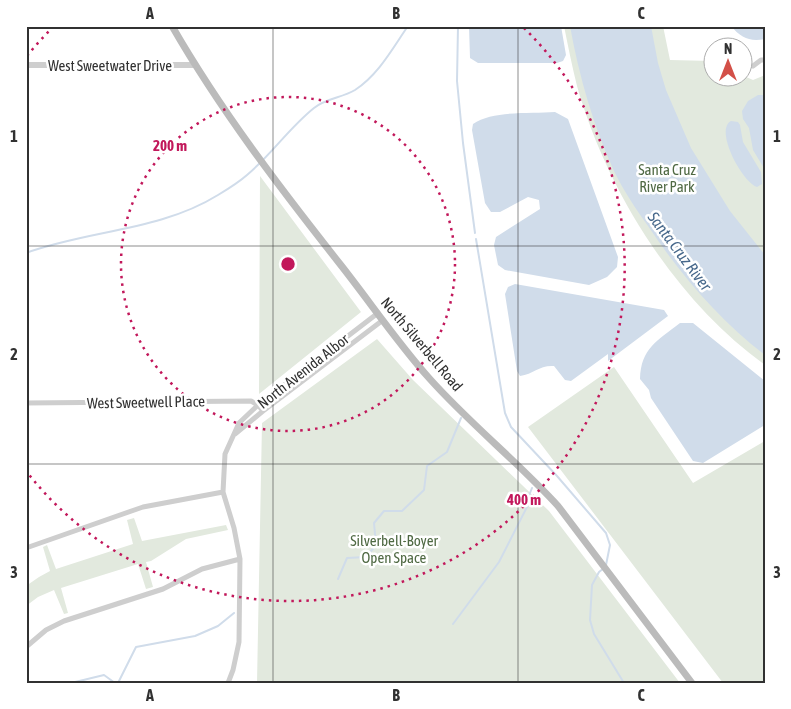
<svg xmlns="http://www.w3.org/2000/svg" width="791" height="709" viewBox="0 0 791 709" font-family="'Asap Condensed',sans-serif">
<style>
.green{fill:#e2e9de}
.water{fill:#d0dcea}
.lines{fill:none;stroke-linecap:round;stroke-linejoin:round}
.stream{stroke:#d0dcea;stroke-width:2}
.minor{stroke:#cecece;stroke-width:5}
.tertiary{stroke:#cecece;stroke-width:6}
.secondary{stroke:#bbb;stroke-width:7}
.grid{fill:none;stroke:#313131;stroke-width:1;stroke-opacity:0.55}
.ring{fill:none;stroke:#c2185b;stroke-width:2.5;stroke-dasharray:2.5 5}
.labels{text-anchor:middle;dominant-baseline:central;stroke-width:5;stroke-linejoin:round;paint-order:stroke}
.street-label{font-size:15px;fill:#313131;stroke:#fff}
.park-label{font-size:15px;fill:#4f6943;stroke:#fff}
.water-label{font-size:16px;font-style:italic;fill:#47688b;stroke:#fff}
.centre{fill:#c2185b;stroke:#fff;stroke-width:2.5}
.ring-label{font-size:15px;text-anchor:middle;font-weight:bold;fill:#c2185b;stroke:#fff;stroke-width:5;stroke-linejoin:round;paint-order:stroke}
.neatline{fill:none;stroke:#313131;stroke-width:2}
.grid-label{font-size:16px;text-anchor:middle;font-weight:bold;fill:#313131}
</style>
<rect width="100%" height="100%" fill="#fff"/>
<path class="green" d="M564,26h99l7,34 43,1 1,17h30v-2l9,4 12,-5v290c-90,-65 -158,-174 -188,-279 -5,-20 -9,-40 -13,-60z
M260,176l101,136 -102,82z
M377,339l36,41 136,131 131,172h-423l5,-260z
M614,367l79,116 72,-42v242h-42l-195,-256z
M134,518l8,23 84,-16 2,5 -42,9 -35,22 -5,1 7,25 -7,2 -8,-25 -77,24 7,25 -4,1 -10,-24 -16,7 -12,9v-20l13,-9 11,-6 -7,-24 4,-2 9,24 77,-25 -6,-24z"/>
<path class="water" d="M469,26h92l5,29 -3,6 -6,2h-79l-8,-5z
M570,26h81l7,37 8,27 25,58 39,63 35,44v100c-46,-35 -85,-81 -117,-129 -12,-17 -25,-36 -34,-55 -21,-46 -35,-95 -44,-145z
M731,26h34v13c-15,3 -24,-1 -34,-13z
M758,95h7v75l-12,-20 -4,-22 -6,-9 -1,-8 6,-10z
M555,112l13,7 50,138 -1,10 -10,10 -18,8 -84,-15 -7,-5 -4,-20 2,-8 44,-28 -1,-9 -11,-3 -28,15h-9l-6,-9 -13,-73 1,-6c20,-14 58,-10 82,-12z
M731,121l7,1 2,3 3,17 18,30 1,12 -5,3c-15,-5 -43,-57 -26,-66z
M515,284l149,26 4,6 -60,45v-7l-37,27 -6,-1 -11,-14c-15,-1 -20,8 -34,10l-3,-5 -12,-77 3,-7z
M680,323h13l72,58v44l-62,38 -10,-2 -42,-63 -2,-8 -9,-11c1,-31 17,-38 40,-56z"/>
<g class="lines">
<path class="stream" d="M458,26l-1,55 6,62 12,90
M476,239l29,174 6,14 46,49 49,57 4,12 -4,20
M26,253c63,-23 134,-22 192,-58 10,-6 20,-12 29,-20 24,-20 42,-47 67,-67 12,-10 28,-10 41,-18 24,-16 37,-41 53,-64
M604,568l-5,4 -7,13 -2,35 4,14 30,49
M338,579l9,-21 19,-1 10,-12 -2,-22 10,-12h18l22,-21 3,-24 20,-14 14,-34
M453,624l46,-62 29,-57v-7l4,-10
M71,683l33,-8 11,8
M118,683l18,-36 59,-11 23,-10 16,-13"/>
<path class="minor" d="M753,66l8,-6h4
M26,403l225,-2 7,4 5,6
M235,434l28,-23 120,-91
M26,548l117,-41 80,-15
M26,647l20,-17 18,-9 99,-32 39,-20 38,-10
M228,683l5,-13 6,-28 1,-83 -6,-31 -11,-36 2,-38 14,-31 19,-18 120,-92"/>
<path class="tertiary" d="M26,65h169"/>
<path class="secondary" d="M172,26c49,85 108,162 168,238 30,38 57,78 89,114 40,45 88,83 129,128l134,177"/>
</g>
<path class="grid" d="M273,26v657M518,26v657M26,246h739M26,464h739"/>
<g class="ring">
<circle cx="288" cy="264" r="167"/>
<path d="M27 56A334 334 0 0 1 52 28M524 28A334 334 0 1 1 27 472"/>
</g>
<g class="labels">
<g class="street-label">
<text x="110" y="65">West Sweetwater Drive</text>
<text transform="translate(422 344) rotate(50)">North Silverbell Road</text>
<text transform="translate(303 371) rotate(-38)">North Avenida Albor</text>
<text transform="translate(146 402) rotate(-1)">West Sweetwell Place</text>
</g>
<g class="park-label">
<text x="667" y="169">Santa Cruz<tspan x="667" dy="17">River Park</tspan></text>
<text x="394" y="540">Silverbell-Boyer<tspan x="394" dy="17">Open Space</tspan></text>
</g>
<g class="water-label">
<text transform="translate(680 251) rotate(53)">Santa Cruz River</text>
</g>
</g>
<circle cx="288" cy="264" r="8" class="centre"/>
<g class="ring-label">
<text x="170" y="151">200 m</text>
<text x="524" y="505">400 m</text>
</g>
<rect width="791" height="709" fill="none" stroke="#ffffff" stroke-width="55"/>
<g transform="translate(728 62)"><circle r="24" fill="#ffffff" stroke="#adadad"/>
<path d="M0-4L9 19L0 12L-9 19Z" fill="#d35048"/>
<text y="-8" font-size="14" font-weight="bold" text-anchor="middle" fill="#313131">N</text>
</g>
<rect x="28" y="28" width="736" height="654" class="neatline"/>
<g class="grid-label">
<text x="150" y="19">A</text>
<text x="396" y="19">B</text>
<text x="641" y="19">C</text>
<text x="14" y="142">1</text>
<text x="777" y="142">1</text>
<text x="14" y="360">2</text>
<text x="777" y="360">2</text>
<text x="14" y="578">3</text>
<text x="777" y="578">3</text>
<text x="150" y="701">A</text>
<text x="396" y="701">B</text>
<text x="641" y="701">C</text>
</g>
</svg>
